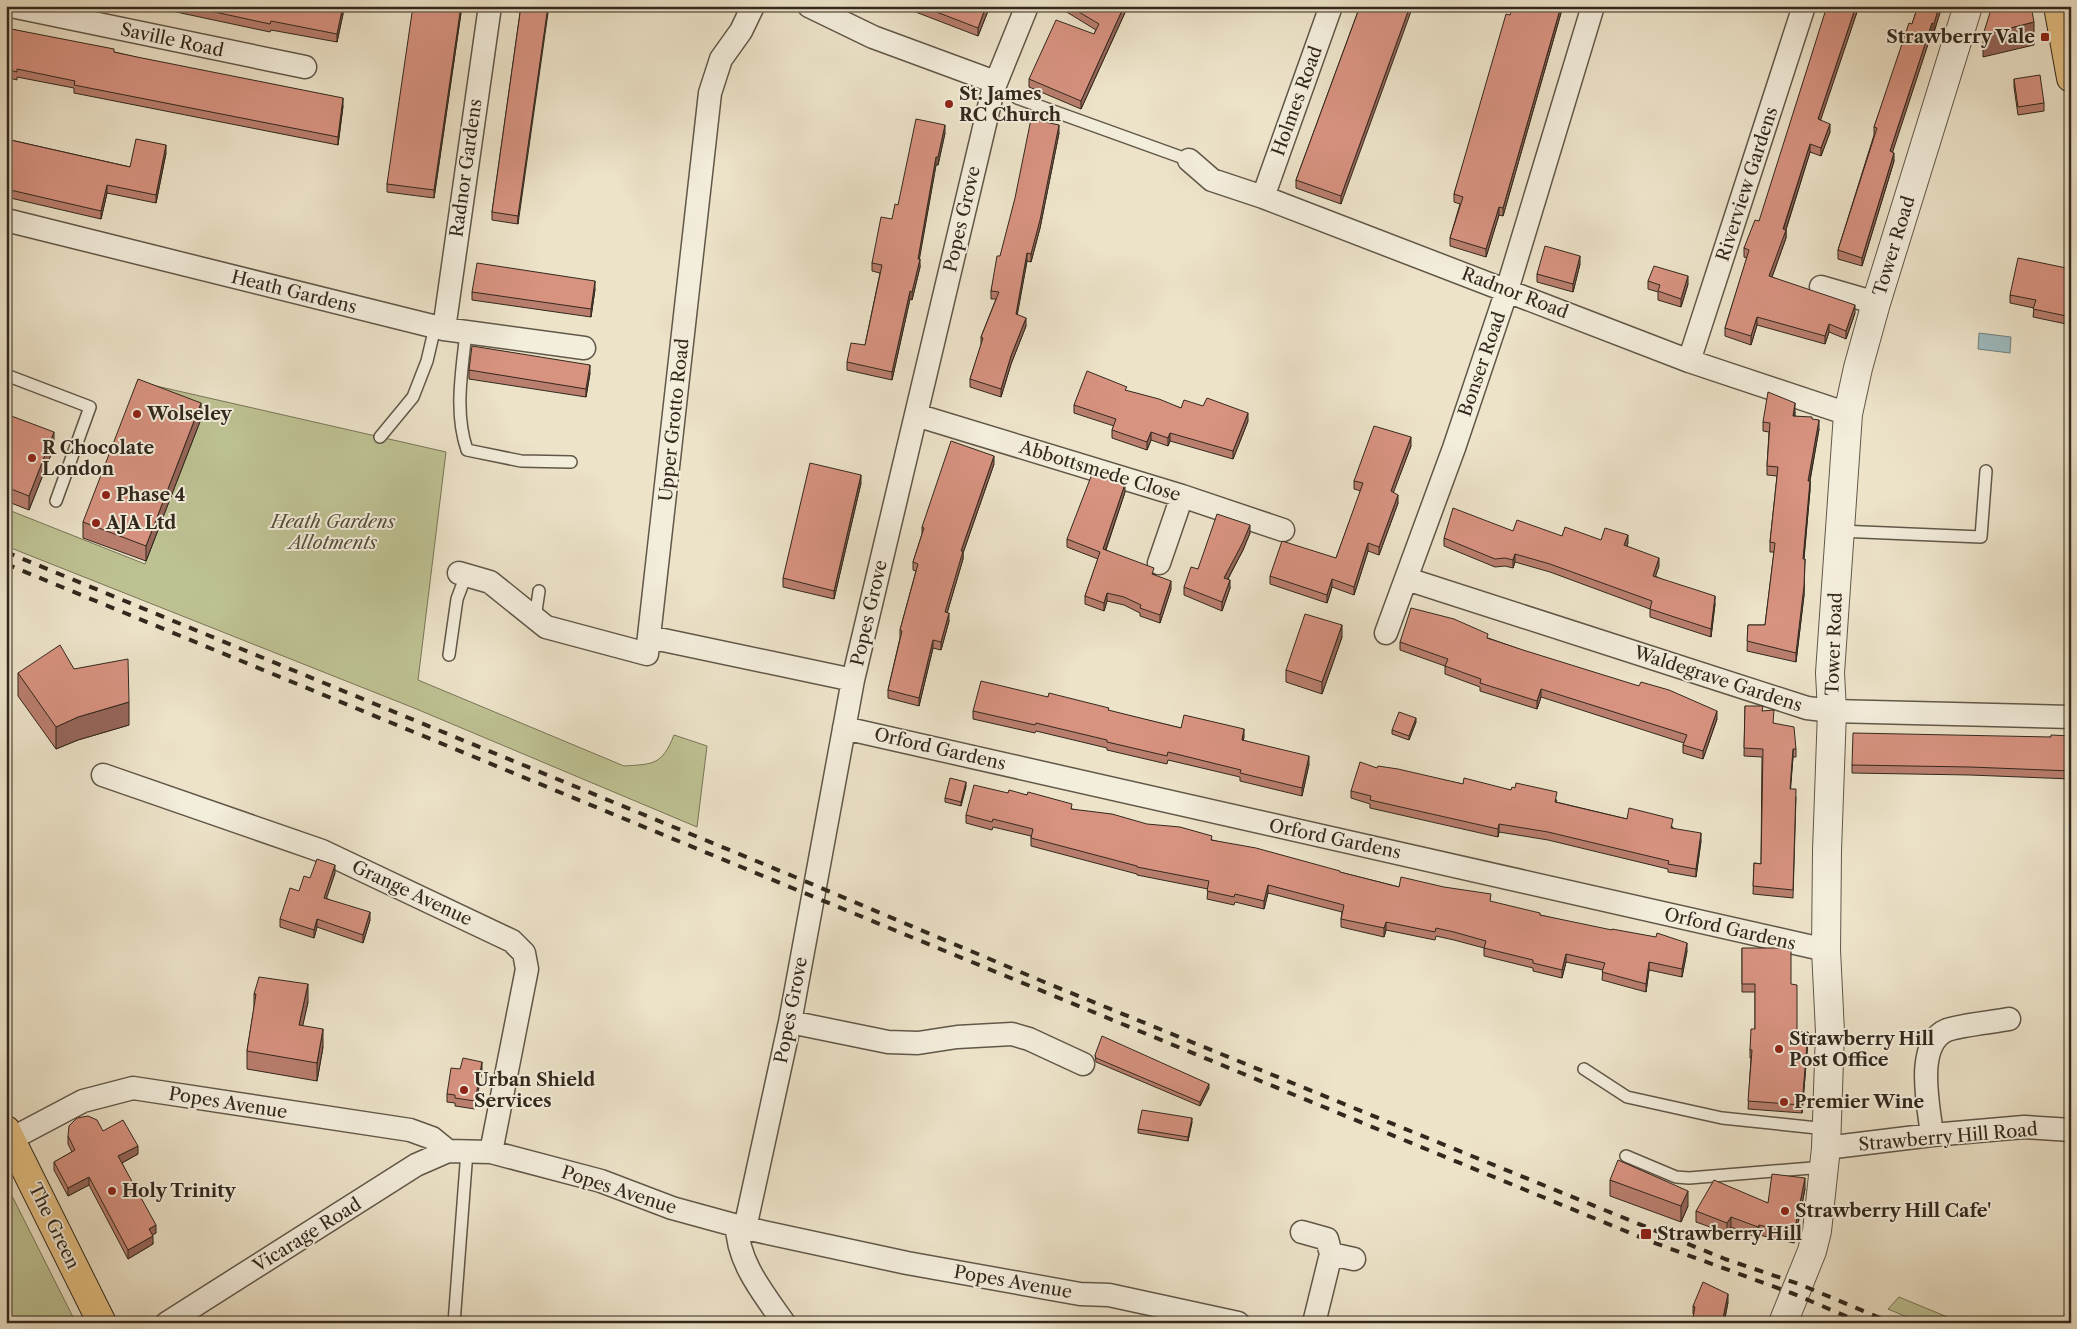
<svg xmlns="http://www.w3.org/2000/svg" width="2077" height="1329" viewBox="0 0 2077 1329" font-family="'Libre Caslon Text',serif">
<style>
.green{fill:#bec293;stroke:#787558}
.water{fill:#9dbbc0;stroke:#72807f}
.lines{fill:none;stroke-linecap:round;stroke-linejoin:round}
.service-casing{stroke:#615748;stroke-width:14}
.minor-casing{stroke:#615748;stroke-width:25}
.tertiary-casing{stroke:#615748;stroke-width:30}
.primary-casing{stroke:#32281d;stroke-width:30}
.service{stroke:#f3eddc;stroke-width:11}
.minor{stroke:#f3eddc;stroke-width:22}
.tertiary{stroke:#f3eddc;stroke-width:28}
.primary{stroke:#e6c284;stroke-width:28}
.rail{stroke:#32281d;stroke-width:4;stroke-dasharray:9 9;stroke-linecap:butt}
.wall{fill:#b97e6e;stroke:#32281d}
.shaded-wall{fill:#96665a;stroke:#32281d}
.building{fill:#d79280;stroke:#32281d}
.poi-dot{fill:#8f2418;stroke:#f3eddc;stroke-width:2}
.labels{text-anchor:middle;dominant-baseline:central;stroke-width:4;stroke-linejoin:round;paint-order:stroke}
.poi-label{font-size:18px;font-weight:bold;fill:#32281d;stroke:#f3eddc;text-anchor:start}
.street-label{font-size:18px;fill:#32281d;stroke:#f3eddc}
.park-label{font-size:18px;font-style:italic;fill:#554e3a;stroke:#f3eddc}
</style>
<rect width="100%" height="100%" fill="#ede3c9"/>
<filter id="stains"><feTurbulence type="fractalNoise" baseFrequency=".004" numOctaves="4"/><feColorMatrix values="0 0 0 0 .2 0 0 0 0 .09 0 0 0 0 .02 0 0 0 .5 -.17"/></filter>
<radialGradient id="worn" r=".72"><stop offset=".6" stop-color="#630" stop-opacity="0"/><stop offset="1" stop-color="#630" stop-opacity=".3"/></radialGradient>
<path class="green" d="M143,383l303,69 -28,228 206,86c30,-2 38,-1 50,-31l33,11 -10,81 -283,-119 -408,-162v-37l139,55 55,-145z
M6,1184l70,139h-70z
M1899,1297l63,26h-41l-33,-14z"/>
<path class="water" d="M1979,333l32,4 -1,16 -32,-4z"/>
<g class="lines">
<g class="service-casing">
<path id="service" d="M1017,98l172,62
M466,332c-4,39 -12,80 1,118l54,11 50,1
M6,375l84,32 -34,94
M380,437l33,-40 14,-36 8,-34
M1839,531l142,6 5,-66
M535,618l4,-27
M449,655l8,-56 9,-24
M1584,1069l43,28 95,21 105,11
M1626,1156l50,21 13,1 135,-11
M454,1323l13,-172"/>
</g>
<g class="minor-casing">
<path id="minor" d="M11,6l294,61
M809,6l64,31 122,45
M1189,160l23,20 51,17 426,164 159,53
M1263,197l68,-191
M6,220l438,109 140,19
M1821,287l55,16
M444,329l46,-323
M1689,361l115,-355
M916,415l266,81 101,34
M1159,563l23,-67
M459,573l31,9 56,45 101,27 63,-561 11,-34 20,-28 12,-25
M1407,579l400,129 25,3 239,6
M1386,633l68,-185 53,-158 86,-284
M649,637l204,43
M844,728l982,222
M103,775l219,76 190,90 12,12 3,16 -36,183
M790,1022l98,20 30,1 39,-6 55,-3 17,5 54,25
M1932,1135c-3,-28 -18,-91 15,-105 14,-5 46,-8 62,-11
M11,1139l72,-38 50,-13 277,42 22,8 16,13 43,1 110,29 71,27 73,20 162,35 173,31 29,1 129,28
M1826,1148l106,-13 92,-8 47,3
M737,1225c0,37 27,69 47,98
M745,1228l45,-206 63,-342 140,-590 34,-84
M1302,1232l25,7 4,15 23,5
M167,1323l249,-158 32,-14
M1314,1323l17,-69"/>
</g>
<g class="tertiary-casing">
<path id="tertiary" d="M1783,1323l29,-72 5,-20 9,-83 4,-116 -4,-82 1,-99 5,-140 -2,-38 18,-259 10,-46 18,-65 92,-297"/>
</g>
<g class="primary-casing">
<path id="primary" d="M2058,6l13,72
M6,1130l96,193"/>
</g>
<use href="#service" class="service"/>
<use href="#minor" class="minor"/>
<use href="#tertiary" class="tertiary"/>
<use href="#primary" class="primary"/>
<path class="rail" d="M6,552l789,325 254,107 676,275 74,25 93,39
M6,564l1291,532 355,146 142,52 68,29"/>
</g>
<path class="wall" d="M148,6h195v8l-6,28 -66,-12 -1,2z
M462,6l-28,192 -47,-6v-8z
M521,6l-3,218 -26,-4v-8z
M900,6h90l-12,30z
M1065,6h63l-47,103 -52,-22v-8l65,-45 2,-4 -31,-19z
M1360,6l-19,198 -45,-16v-8z
M1513,6h50l-60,210 -4,-1 -13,42 -36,-11v-8l10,-34 -6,-2v-8z
M1859,6l-39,114 10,12 -9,24 -11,-4 -24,78v8l-14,39 83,36 -9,26 -17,-7 -4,12 -68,-19 -6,20 -26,-9v-8l22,-70 -3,-1v-9l15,-27z
M1918,6h24l-8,26h-2l-40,120 2,9 -32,105 -24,-7v-9l36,-115v-8l38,-103z
M6,28l108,24 229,54 -5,39 -264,-52v-5l-57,-11v3l-11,-3z
M2014,79l30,24v8l-26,4 -4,-28z
M945,133l-7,32h-2l-17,94 1,8 -8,33 -2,-1 -18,81 -45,-10v-8l18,-17 15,-72 -8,-2v-8l20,-44z
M1059,133l-19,95 -9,34 -4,-1 -10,53 9,12 -15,38 -10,33 -31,-10v-8l11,-34v-8l15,-38h-5v-8l9,-35z
M6,139l124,28 36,-14 -10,50 -49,-10 -6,26 -95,-22z
M1580,264l-7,28 -36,-10v-8z
M2071,269v56l-38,-8 1,-9 -24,-5v-8z
M1648,281l40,3 -7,23 -23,-7v-8l-10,-3z
M595,289l-4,28 -119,-17v-8z
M469,370l121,3 -4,24 -117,-18z
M1127,391l54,17 67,13 -15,38 -63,-18 -2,5 -17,-6 -4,10 -35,-12v-8l2,-4 -40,-13v-8z
M1795,412v4l17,4 7,9 -9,52v9l-6,69v36l-8,67 -49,-11 1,-26h17l9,-73h-4v-10l7,-66 -10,-1v-9l2,-34 -6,-1v-9z
M6,414l48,33 -25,63 -23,-9z
M201,419l-55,142 -63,-23v-16z
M1411,446l-18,46 5,11 -19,52 -11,-4 -14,44 -22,-8 -5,16 -57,-19v-8l66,-18 25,-67 -7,-2v-8z
M994,464l-31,89v6l-16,54 2,8 -8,29 -8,-2 -14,58 -31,-8v-8l12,-52v-8l16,-59 -3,-1v-8l9,-28v-7z
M861,483l-27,116 -51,-12v-9z
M1125,492l-19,58 48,24 17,15 -11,34 -20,-7v-3l-16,-8 -17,-4 -3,10 -19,-7v-8l13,-37 -31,-12v-8z
M1513,531l115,12 -1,3 32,20 -4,10 60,28 -4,33 -61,-20v-8l-100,-37 -35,-10 -2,6 -8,-2 -10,1 -51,-21v-8z
M1250,533l-7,17 -15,29 2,9 -8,23 -38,-16v-8l14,-18z
M1342,637l-20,57 -36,-12v-12z
M1488,638l229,81 -14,40 -20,-6v-8l1,-2 -143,-46 -4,12 -57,-18v-4l-35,-13v-8l-45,-16v-8z
M74,669l55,56 -51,15 -22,9 -38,-53v-23z
M1048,697l133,31 63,9 -1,3 66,24 -7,32 -62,-15v-4l-72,-17 -1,4 -60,-14v-2l-71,-17 -1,2 -62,-14v-8z
M1745,706l18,5 33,38v8h-3l-3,32 6,8 -3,101 -40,-4 1,-31 7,1 1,-107 -18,-1z
M1416,722l-7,18 -17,-6v-4z
M2071,736v43l-101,-4 -118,-2v-8l199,-28z
M1377,768l86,16 48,6 46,10 -1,2 71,17 46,8v2l28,12 -5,36 -28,-5v-3l-120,-29 -49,-8 -1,5 -128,-29v-4l-19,-6v-7z
M966,786l-5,20 -16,-4v-4z
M1008,793l19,2 45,14 140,31 187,47 92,15 49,13 147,36 -5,26 -33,-7 -3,22 -44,-12 1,-10 -37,-8 -4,16 -29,-7v-3l-49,-12v-8l-30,-8 -18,-4 -1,4 -49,-10 -2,7 -43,-10v-8l1,-7 -74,-19 -4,16 -29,-7 -1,3 -27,-6 1,-10 -71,-14v-1l-106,-28v-10l-38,-9 -1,3 -26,-7v-8z
M335,873l-9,25 44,22 -7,23 -46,-16 -3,11 -34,-11v-8l19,-28 11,-13z
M1742,948l49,36 6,48 11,8 -6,73 -54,-4 3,-51h-1v-8l5,-21v-37h-13z
M254,994l54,8 -6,24 21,21 -6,34 -70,-12v-18l7,-43z
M1095,1055l114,33 -9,18 -104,-44z
M482,1070l-7,39 -20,-3v-3l-8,-1v-8z
M1192,1122l-4,19 -50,-8v-4z
M103,1131l35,23 -16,9 34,70 -4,2 1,9 -25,15 -39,-74 -21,11 -14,-26v-8l18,-10 -4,-8v-8z
M1610,1180l78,26 -7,16 -71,-26z
M1805,1189l-11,54 -35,-8 -1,3 -27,-11 -4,6 -31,-11v-11l72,-8z
M1728,1302l-4,21h-32l2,-9h-1v-8z"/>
<path class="shaded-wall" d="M343,6v8l-6,28v-8z
M461,6h1l-28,192v-8z
M548,6h1l-31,218v-8z
M986,6h4l-12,30v-8z
M1124,6h4l-47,103v-8z
M1410,6h3l-72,198v-8z
M1561,6h2l-60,210v-8z
M1856,6h3l-41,122v-9z
M1939,6h3l-8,26v-8z
M2034,22v23l-51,12v-22z
M1932,23v9l-42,128v-9z
M343,98v8l-5,39v-8z
M1830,124v8l-9,24v-8z
M945,125v8l-7,32v-8z
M1059,125v8l-19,95 -9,34v-8z
M1810,144v8l-26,83 2,-5v8l-17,47v-9z
M166,145v8l-10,50v-8z
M1894,153v8l-32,105v-8z
M936,157v8l-18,102v-8z
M107,185v8l-6,26v-8z
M1499,207v8l-13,42v-8z
M1027,253v8l-11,61v-8z
M1580,256v8l-7,28v-8z
M920,259v8l-8,33v-8z
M1688,276v8l-7,23v-8z
M595,281v8l-4,28v-8z
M910,291v8l-18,81v-8z
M1855,305v8l-9,26v-8z
M1757,317v8l-6,20v-9z
M1026,318v8l-15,38 -10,33v-8l10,-33z
M1829,324v8l-4,12v-8z
M590,365v8l-4,24v-8z
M201,403v16l-55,142v-15z
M1795,403v9l-2,14v-10z
M1248,413v8l-15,38v-8z
M1819,420v9l-11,61v-9z
M54,432v15l-25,63v-14z
M1151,432v8l-4,10v-8z
M1170,433v8l-2,5v-8z
M1411,437v9l-20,53v-8z
M994,456v8l-31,89v6l-18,61v-8l16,-61z
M861,475v8l-27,116v-8z
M1810,481v9l-7,78v-9z
M1125,484v8l-22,65v-8z
M1398,495v8l-19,52v-8z
M1250,525v8l-7,17 -19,36v-8z
M1628,535v8l-4,10v-8z
M1368,543v8l-14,44v-8z
M1515,554v8l-2,6v-8z
M1659,558v8l-6,18v-8z
M1805,559l-1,36 -8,67v-9z
M1332,579v8l-5,16v-8z
M1230,580v8l-8,23v-9z
M1171,581v8l-11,34v-8z
M1107,593v8l-3,10v-8z
M1715,596v8l-4,33v-8z
M949,613v8l-8,29v-8z
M1342,625v12l-20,57v-12z
M933,640v8l-14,58v-8z
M1541,689v8l-4,12v-8z
M129,702v23l-51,15 -22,9v-22l22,-10z
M1717,711v8l-14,40v-8z
M1416,718v4l-7,18v-4z
M1244,729v8l-2,11v-8z
M1793,749v8l-3,40v-8z
M1309,756v8l-7,32v-8z
M966,782v4l-5,20v-4z
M1499,824v8l-1,5v-8z
M1701,833v8l-5,36v-8z
M335,865v8l-11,33v-8z
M1268,885v8l-4,16v-8z
M370,912v8l-7,23v-8z
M317,919v8l-3,11v-8z
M1386,922v8l-2,7v-9z
M1687,943v8l-5,26v-8z
M1566,954v8l-4,16v-8z
M1649,962v8l-3,22v-8z
M308,984v18l-9,41v-18z
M323,1029v18l-6,34v-18z
M1808,1032v8l-6,73v-8z
M482,1062v8l-7,39v-8z
M1209,1084v4l-9,18v-4z
M1192,1118v4l-4,19v-4z
M138,1146v8l-20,11v-9z
M89,1177v8l-21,11v-8z
M1805,1178v11l-11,54v-10z
M1688,1191v15l-7,16v-16z
M1731,1217v10l-4,6v-10z
M156,1225v8l-7,4v-8z
M1759,1225v10l-1,3v-11z
M153,1236v8l-25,15v-9z
M1728,1294v8l-4,21h-2z"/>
<path class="building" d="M187,6h156l-6,28 -66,-13 -1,3z
M413,6h48l-27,184 -47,-6z
M521,6h27l-30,210 -26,-4z
M921,6h65l-8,22z
M1069,6h55l-43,95 -52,-22 27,-59 38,14 5,-10z
M1360,6h50l-69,190 -45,-16z
M1513,6h48l-58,202 -4,-1 -13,42 -36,-11 13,-41 -9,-3 52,-180 4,1z
M1827,6h29l-38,113 12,5 -9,24 -11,-4 -27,85 3,1 -17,46 86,29 -9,26 -17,-7 -4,12 -68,-19 -6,19 -26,-8 24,-78 -5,-2 11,-28 4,1z
M1918,6h21l-5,18 -2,-1 -42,128 4,2 -32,105 -24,-8 39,-122 -3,-1 35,-104 3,1z
M1992,6h39l3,16 -51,13z
M6,28l108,21v3l23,5 206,41 -5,39 -264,-52 1,-4 -58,-12v3l-11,-3z
M2040,75l4,28 -26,4 -4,-28z
M916,119l29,6 -7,32h-2l-18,102h2l-8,33 -2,-1 -18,81 -45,-10 4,-19 14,2 17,-80 -10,-2 9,-46 11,2 3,-15 3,1z
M1031,119l28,6 -19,95 -9,34 -4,-1 -11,61 10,4 -15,38 -10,33 -31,-10 13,-41 -2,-1 18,-45 -8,-1 6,-35h3l15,-58z
M6,139l124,28 6,-28 30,6 -10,50 -49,-10 -6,26 -95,-22z
M1545,246l35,10 -7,28 -36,-10z
M2018,258l53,11v48l-38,-8 3,-9 -26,-5z
M477,263l118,18 -4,28 -119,-17z
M1654,266l34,10 -7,23 -23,-8 2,-6 -12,-4z
M472,346l118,19 -4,24 -117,-19z
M1087,371l40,16 -2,3 34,9 22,9 3,-8 19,6 4,-8 41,15 -15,38 -63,-18 -2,5 -17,-6 -4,10 -35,-12 4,-11 -42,-14z
M138,379l63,24 -55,143 -63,-24z
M1768,392l27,11 -2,13 19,1v2l7,1 -11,61h2l-7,78h2l-1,27 -8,67 -49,-12 1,-16h17l10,-82 -5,-1 8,-75 -11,-1 3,-43 -7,-1z
M6,414l48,18 -25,64 -23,-9z
M1374,426l37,11 -20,54 7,4 -19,52 -11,-4 -14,44 -22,-8 -5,16 -57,-19 12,-35 54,17 27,-75 -9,-2z
M951,441l43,15 -33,95h2l-18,61 4,1 -8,29 -8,-2 -14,58 -31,-8 14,-59 -2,-1 18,-66 -5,-2 11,-34 -2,-1z
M810,463l51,12 -27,116 -51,-13z
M1092,474l33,10 -22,65 51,19 -2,6 19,7 -11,34 -20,-7 1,-3 -17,-8 -17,-4 -3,10 -19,-7 15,-44 -33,-13z
M1453,508l60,23 4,-11 45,16 3,-9 36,13 4,-12 23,7 -4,10 35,13 -6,18 62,20 -4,33 -61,-20 2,-8 -102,-37 -35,-10 -2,6 -8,-2 -10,1 -51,-21z
M1217,514l33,11 -7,17 -19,36 6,2 -8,22 -38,-15 7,-20 7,2z
M1411,608l43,11 34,15 -1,4 36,12 116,36 2,-4 28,8 48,21 -14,40 -20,-6 4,-10 -146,-46 -4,12 -57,-18 1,-4 -36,-13 3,-7 -48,-17z
M1305,614l37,11 -20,57 -36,-12z
M60,645l14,24 54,-10 1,43 -51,15 -22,10 -38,-54z
M981,681l67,16 1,-4 60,15 -1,2 73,18 3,-13 60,14 -2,11 67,16 -7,32 -62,-15 1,-3 -73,-18 -1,4 -60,-14v-2l-71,-17 -1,2 -62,-14z
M1745,706h18l-1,5 12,-1 -1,13 21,4 2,22h-3l-3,40h6l-3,101 -40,-4 1,-23 7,1 2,-115 -19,-1z
M1399,712l17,6 -7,18 -17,-6z
M1853,733l198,4v-2l20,1v35l-101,-4 -118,-2z
M1360,762l17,6 1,-2 20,3 65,15 1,-6 47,12 1,-3 3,1 1,-5 41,9 -2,10 72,17 2,-11 44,11 -2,9 30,5 -5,36 -28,-5 1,-3 -121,-29 -49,-8 -1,5 -128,-29 1,-4 -20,-5z
M950,778l16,4 -5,20 -16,-4z
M974,785l34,8 1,-3 18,5 1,-3 44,12 -1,5 41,5 35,10 33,3 32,9 -1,4 45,8 84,23v1l59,15 2,-10 43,10 47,7 -1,7 50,12v2l72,15v-1l44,8 1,-4 30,10 -5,26 -33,-7 -3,22 -44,-12 3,-9 -39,-9 -4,16 -29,-7v-3l-49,-12 2,-7 -32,-9 -18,-4 -1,4 -49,-10 -2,6 -43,-9 3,-14 -76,-20 -4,16 -29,-7 -1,3 -27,-6 2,-10 -72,-14v-1l-106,-28 2,-9 -40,-10 -1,3 -26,-7z
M317,859l18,6 -11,33 46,14 -7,23 -46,-16 -3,11 -34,-11 10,-31 9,3 5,-15 6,2z
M1742,948h49v36l6,1v47h11l-6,73 -54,-4 4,-51h-2l1,-21h4v-45h-13z
M259,977l49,7 -9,41 24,4 -6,34 -70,-12 9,-57h-2z
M1102,1036l107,48 -9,18 -104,-44 -1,-3z
M463,1058l19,4 -7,39 -20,-3v-3l-8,-1 4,-26 9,1z
M1142,1110l50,8 -4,19 -50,-8z
M88,1116l9,4 6,11 20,-11 15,26 -20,10 38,69 -7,4 4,7 -25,14 -39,-73 -21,11 -14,-26 21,-12 -7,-14 1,-10 8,-8z
M1618,1160l70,31 -7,15 -71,-26z
M1772,1174l33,4 -11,55 -35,-8 -1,2 -27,-10 -4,6 -31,-12 18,-31 54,23z
M1703,1282l25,12 -6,29h-30l3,-16 -2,-1z"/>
<g class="poi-dot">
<rect x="2040" y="32" width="10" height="10" rx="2.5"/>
<circle cx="949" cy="104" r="5"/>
<circle cx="137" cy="414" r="5"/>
<circle cx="32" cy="458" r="5"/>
<circle cx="106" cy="495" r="5"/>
<circle cx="96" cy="523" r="5"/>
<circle cx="1779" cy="1049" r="5"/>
<circle cx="464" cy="1090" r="5"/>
<circle cx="1784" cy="1102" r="5"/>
<circle cx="112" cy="1191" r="5"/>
<circle cx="1785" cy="1211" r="5"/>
<rect x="1640" y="1228" width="12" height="12" rx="2.5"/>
</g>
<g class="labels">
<g class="poi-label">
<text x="2035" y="37" text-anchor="end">Strawberry Vale</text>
<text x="959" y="94">St. James<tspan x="959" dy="21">RC Church</tspan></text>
<text x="147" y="414">Wolseley</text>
<text x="42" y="448">R Chocolate<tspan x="42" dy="21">London</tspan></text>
<text x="116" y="495">Phase 4</text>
<text x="106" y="523">AJA Ltd</text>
<text x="1789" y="1039">Strawberry Hill<tspan x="1789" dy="21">Post Office</tspan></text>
<text x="474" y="1080">Urban Shield<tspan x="474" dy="21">Services</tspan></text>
<text x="1794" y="1102">Premier Wine</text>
<text x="122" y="1191">Holy Trinity</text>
<text x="1795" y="1211">Strawberry Hill Cafe'</text>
<text x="1657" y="1234">Strawberry Hill</text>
</g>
<g class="street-label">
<text transform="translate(172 40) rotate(12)">Saville Road</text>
<text transform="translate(1297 101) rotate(-70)">Holmes Road</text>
<text transform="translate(466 168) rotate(-82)">Radnor Gardens</text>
<text transform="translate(1747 184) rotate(-72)">Riverview Gardens</text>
<text transform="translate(962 219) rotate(-77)">Popes Grove</text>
<text transform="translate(1894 246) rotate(-73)">Tower Road</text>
<text transform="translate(294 292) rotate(14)">Heath Gardens</text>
<text transform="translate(1515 293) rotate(21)">Radnor Road</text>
<text transform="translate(1482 364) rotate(-71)">Bonser Road</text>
<text transform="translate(674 420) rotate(-84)">Upper Grotto Road</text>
<text transform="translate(1100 471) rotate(17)">Abbottsmede Close</text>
<text transform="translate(869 613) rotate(-77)">Popes Grove</text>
<text transform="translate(1834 644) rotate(-88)">Tower Road</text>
<text transform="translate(1718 679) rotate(18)">Waldegrave Gardens</text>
<text transform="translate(940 749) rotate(13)">Orford Gardens</text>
<text transform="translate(1335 839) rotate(12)">Orford Gardens</text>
<text transform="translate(412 893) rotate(25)">Grange Avenue</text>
<text transform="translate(1730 929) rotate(13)">Orford Gardens</text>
<text transform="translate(791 1010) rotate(-79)">Popes Grove</text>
<text transform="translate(228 1103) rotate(9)">Popes Avenue</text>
<text transform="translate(1948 1137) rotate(-5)">Strawberry Hill Road</text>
<text transform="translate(619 1190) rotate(18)">Popes Avenue</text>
<text transform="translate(54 1226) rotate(64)">The Green</text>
<text transform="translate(307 1235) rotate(-32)">Vicarage Road</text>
<text transform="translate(1013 1282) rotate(10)">Popes Avenue</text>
</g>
<g class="park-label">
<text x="333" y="522">Heath Gardens<tspan x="333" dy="21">Allotments</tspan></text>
</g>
</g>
<rect width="2077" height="1329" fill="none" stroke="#ede3c9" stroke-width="25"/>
<rect x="8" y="8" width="2062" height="1314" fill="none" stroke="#32281d" stroke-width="2.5"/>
<rect x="12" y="12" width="2052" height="1304" fill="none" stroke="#32281d"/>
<rect width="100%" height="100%" filter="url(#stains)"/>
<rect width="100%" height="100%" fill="url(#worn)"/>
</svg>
